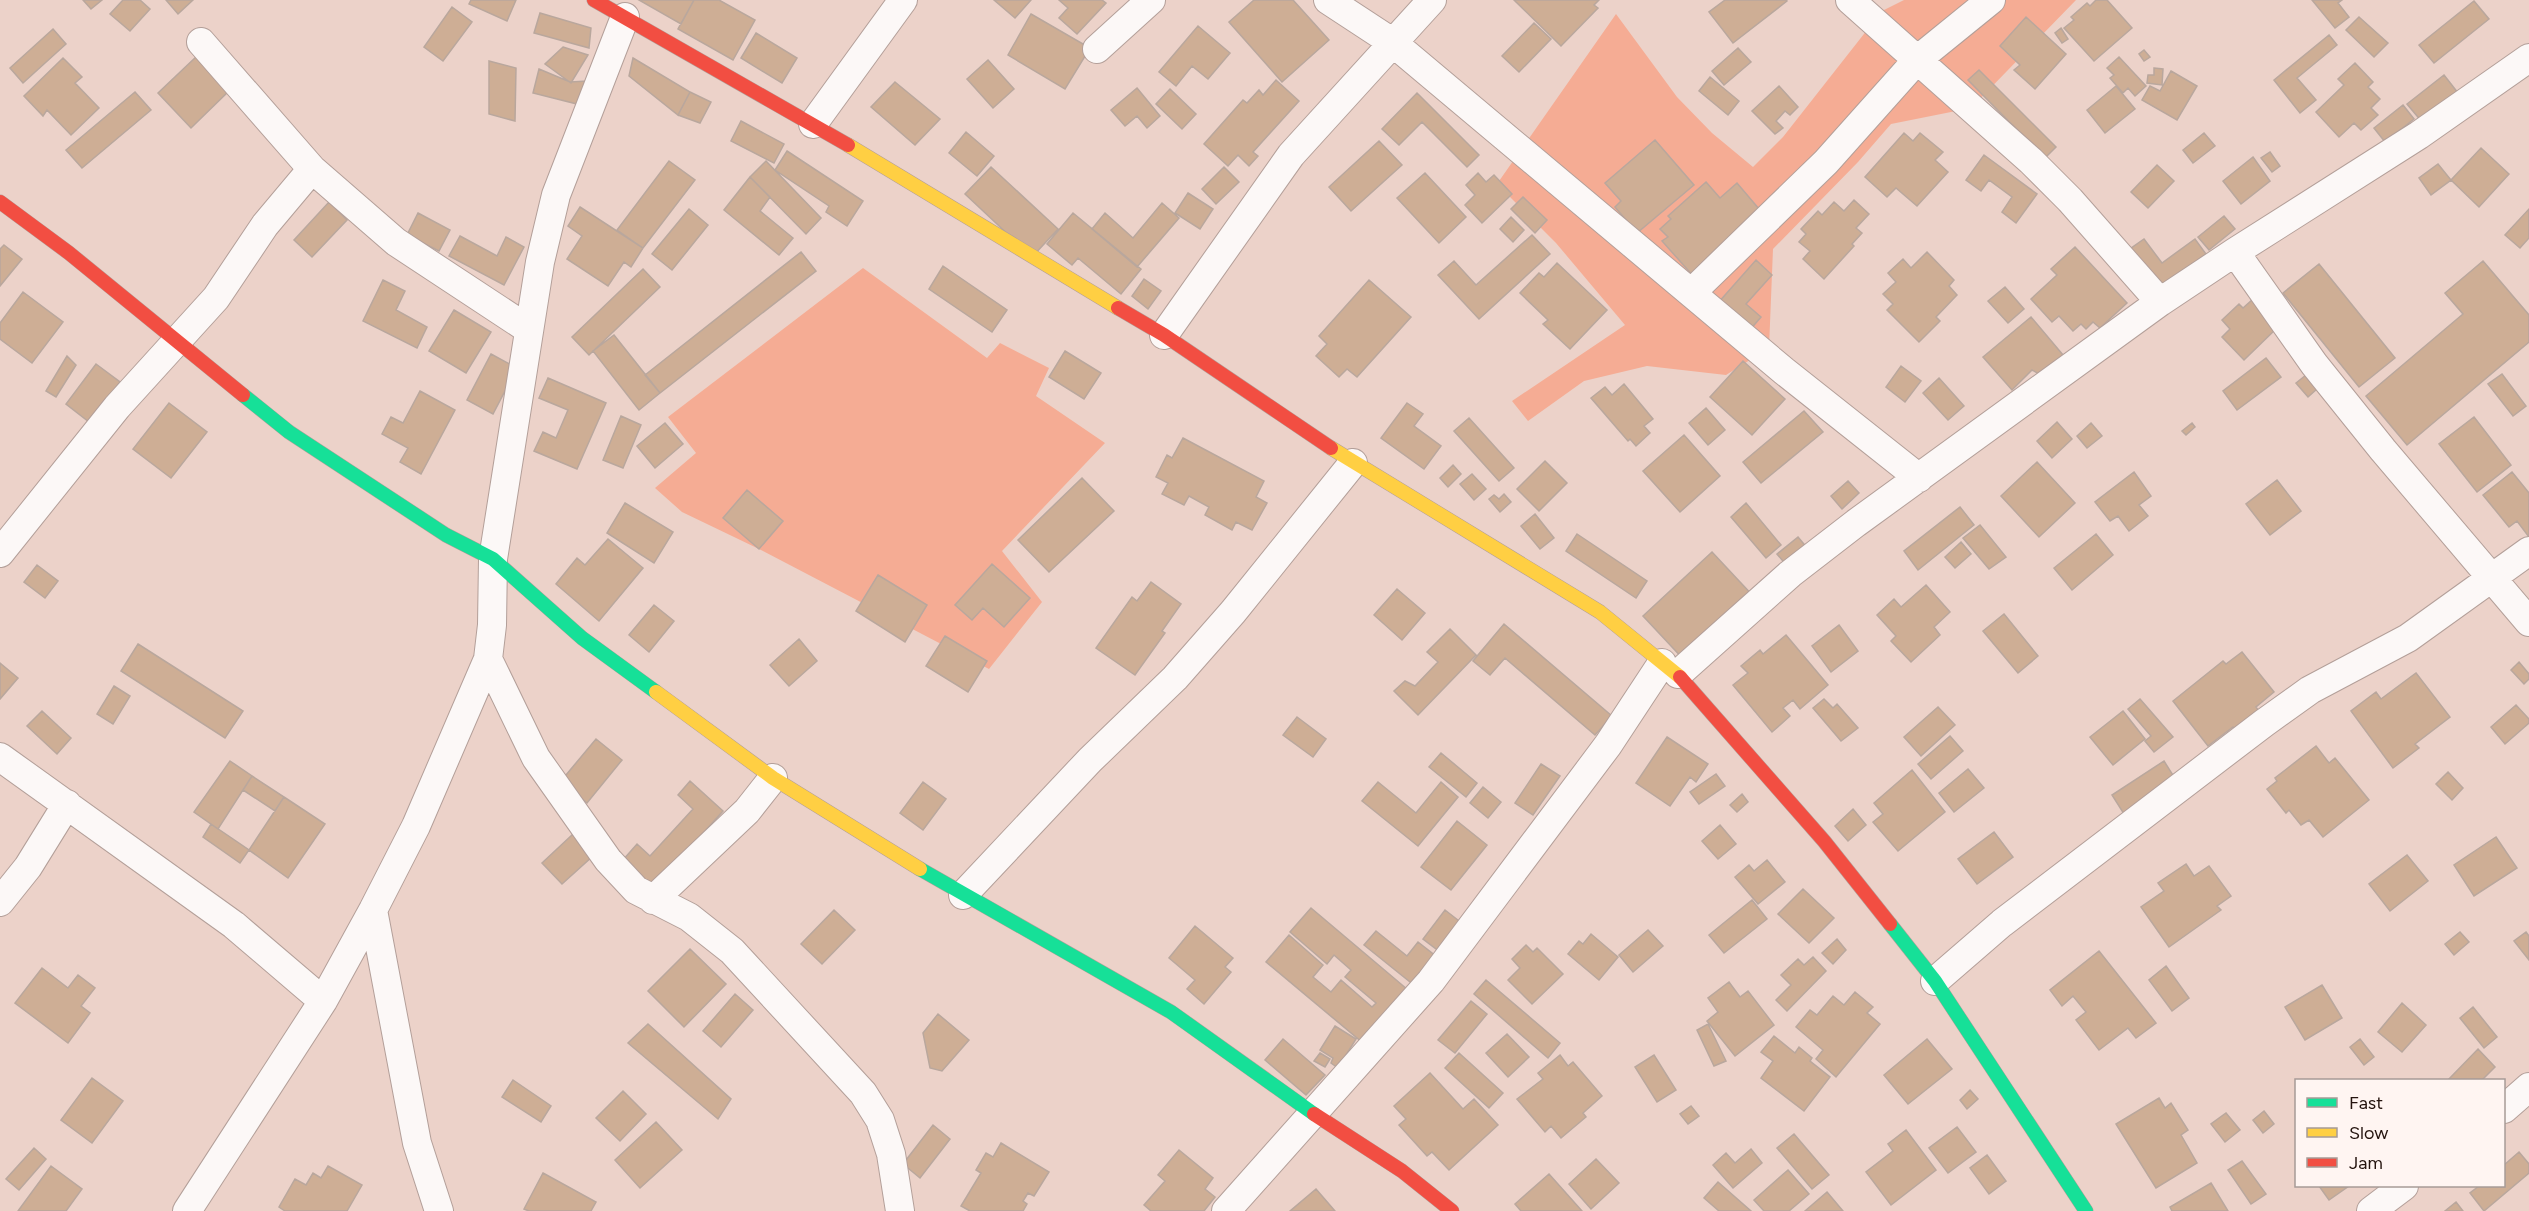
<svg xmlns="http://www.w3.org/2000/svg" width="2529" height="1211" viewBox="0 0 2529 1211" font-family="Figtree,sans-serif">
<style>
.green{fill:#f5ac94}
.building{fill:#ceae95;stroke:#b9a79d;stroke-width:1.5}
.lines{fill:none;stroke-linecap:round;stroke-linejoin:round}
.street-casing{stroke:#b39f99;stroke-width:30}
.fast-casing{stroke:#b39f99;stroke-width:15}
.slow-casing{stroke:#b39f99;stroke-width:15}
.jam-casing{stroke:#b39f99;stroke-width:15}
.street{stroke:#fcf8f7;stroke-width:28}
.fast{stroke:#16e098;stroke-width:14}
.slow{stroke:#ffcf43;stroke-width:14}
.jam{stroke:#f24e42;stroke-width:14}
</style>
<rect width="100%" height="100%" fill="#ecd2c9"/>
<path class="green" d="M1904,0h172l-105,108 -80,16 -33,38 -85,87 -4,99 -43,27 -79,-9 -63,15 -56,40 -16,-20 113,-76 -69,-82 -59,-59 119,-170 61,83 35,36 41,34 30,-30 99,-126z
M863,268l124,90 13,-15 49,25 -13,28 69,47 -103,108 40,51 -53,67 -230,-120 -77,-37 -27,-24 41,-35 -28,-36z"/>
<path class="building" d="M83,0h19l-11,9z
M123,0h17l10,9 -20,22 -20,-17z
M166,0h27l-15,14z
M471,0h45l-9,21 -38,-17z
M639,0h55l-13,24z
M694,0h25l36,20 -22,40 -55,-31z
M994,0h37l-16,18z
M1059,0h43l4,3 -29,31 -18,-16 9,-10z
M1254,0h39l36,40 -47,42 -53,-60z
M1514,0h85l-5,5 4,3 -37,38z
M1725,0h61l1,1 -54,42 -24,-31z
M2096,0h11l25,28 -38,33 -30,-33 10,-8 -3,-3 16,-14 3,3z
M2312,0h30l-4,3 11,14 -14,11z
M2474,1l15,18 -55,44 -15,-18z
M452,7l20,15 -29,39 -19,-14z
M540,13l51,15 -2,20 -55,-15z
M1031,14l59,34 -25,41 -57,-34z
M2026,17l40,37 -31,35 -21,-19 6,-5 -20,-19z
M2359,17l29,26 -14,14 -28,-27z
M1534,23l17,16 -32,33 -17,-16z
M1198,26l32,27 -22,26 -16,-13 -16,20 -17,-14z
M2061,28l7,11 -6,4 -7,-10z
M53,29l13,15 -43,39 -13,-15z
M756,33l41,25 -15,25 -41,-25z
M2329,35l8,10 -40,33 19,22 -16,13 -26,-33z
M563,47l25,8 -17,28 -26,-19z
M1738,48l13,14 -27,23 -12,-14z
M2144,50l6,7 -6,4 -5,-7z
M198,55l33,34 -40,39 -33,-35z
M2119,57l27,29 -11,10 -7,-8 -5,5 -13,-15 4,-3 -7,-7z
M63,58l19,19 -7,6 24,25 -28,27 -24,-25 -4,6 -19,-20z
M633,58l57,34 -12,23 -49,-39z
M988,60l26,29 -21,19 -26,-29z
M489,61l27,7 -1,53 -26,-7z
M2355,63l18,19 -5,5 12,12 -9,9 7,7 -17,15 -7,-7 -15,14 -23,-25 28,-27 -6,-6z
M2154,68l9,1 -1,16 -15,-2 1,-8h6z
M539,69l31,13 17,-1 -6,24 -48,-12z
M1979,70l77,77 -11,11 -77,-78z
M2171,71l26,15 -20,34 -35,-20 8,-14 10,5z
M2444,75l14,18 -36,29 -15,-18z
M1710,77l29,24 -11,14 -29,-24z
M1276,80l23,21 -46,51 5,4 -9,10 -11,-11 -10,11 -24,-22 39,-44 4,3 12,-13 4,5z
M895,82l45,37 -25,26 -44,-38z
M1779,86l19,21 -8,8 -5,-4 -9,10 7,7 -8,6 -23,-23z
M2116,86l19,23 -30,24 -18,-23z
M1137,88l23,28 -13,12 -10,-12 -12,10 -14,-16z
M1170,89l26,25 -14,15 -26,-25z
M135,92l16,18 -69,58 -16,-18z
M690,92l21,10 -11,21 -22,-8z
M1417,93l62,62 -12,12 -45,-45 -23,23 -17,-16z
M2403,105l11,14 -29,23 -11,-14z
M741,121l43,23 -10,19 -43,-22z
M966,132l28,24 -17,20 -28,-23z
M1904,133l9,8 7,-8 23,19 -8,8 13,12 -31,34 -21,-18 -9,9 -22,-20z
M2204,133l11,13 -22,17 -10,-13z
M1655,140l39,45 -57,48 -22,-26 6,-6 -16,-18z
M1379,141l23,24 -51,46 -22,-24z
M2481,148l28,26 -30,33 -28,-27z
M787,151l76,50 -16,25 -21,-14 3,-6 -54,-36z
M2270,152l10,14 -8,6 -11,-14z
M1984,155l53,39 -21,29 -14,-11 10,-15 -23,-17 -8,11 -15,-11z
M2253,157l17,24 -29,23 -18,-23z
M669,161l26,19 -52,68 -26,-18z
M766,161l55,57 -15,16 -56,-57z
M2438,164l13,16 -20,15 -12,-17z
M2157,165l17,16 -26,27 -17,-16z
M991,167l67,62 -26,28 -67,-63z
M1224,167l15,15 -23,22 -14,-15z
M1425,173l41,44 -27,26 -42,-45z
M1478,173l8,9 8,-7 18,19 -30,29 -17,-18 10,-10 -9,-10z
M750,177l20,20 -10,14 33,27 -14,17 -55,-45z
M1706,182l14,16 17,-15 28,33 -70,62 -33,-37 6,-4 -8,-8 11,-10 -3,-3z
M1188,193l25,16 -13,20 -25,-16z
M1523,197l24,23 -12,13 -24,-24z
M1854,200l15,14 -13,14 6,5 -10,11 2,2 -30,33 -21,-20 7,-8 -11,-9 7,-8 -5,-5 17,-18 4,4 12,-13 10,9z
M329,202l18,18 -35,37 -18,-17z
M1162,203l17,15 -42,49 -45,-38 13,-16 28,25z
M580,207l63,41 -12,19 -7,-5 -16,24 -41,-27 15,-23 -14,-10z
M689,209l19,16 -36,45 -20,-16z
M2529,209v29l-9,10 -15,-13z
M418,213l32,17 -11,21 -32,-16z
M1073,213l68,56 -20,25 -43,-36 -6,7 -25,-21z
M2224,216l11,13 -26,21 -11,-13z
M1511,217l13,13 -11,12 -13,-13z
M1532,235l18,19 -71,65 -41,-44 16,-14 22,24z
M460,236l37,20 9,-19 18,10 -20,38 -55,-29z
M2144,239l18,24 33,-24 11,15 -49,37 -30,-40z
M4,245l18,14 -22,27v-37z
M2075,247l52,56 -27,25 -7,-6 -7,7 -5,-5 -8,7 -14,-15 -7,6 -21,-23 26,-24 -6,-6z
M801,252l15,19 -156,122 -15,-18z
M1927,252l27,28 -5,6 8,9 -21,22 4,4 -21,21 -32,-32 6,-6 -10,-10 13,-12 -8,-9 15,-14 8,9z
M1756,260l16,15 -26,29 15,13 -12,14 -31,-28z
M2483,261l46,54v27l-122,103 -41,-49 97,-82 -18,-21z
M1557,263l50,47 -37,39 -27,-25 5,-4 -28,-27 19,-20 5,4z
M2319,264l76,94 -36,29 -76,-94z
M943,266l64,44 -15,22 -63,-43z
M643,269l17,18 -71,68 -17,-18z
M1144,279l17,12 -13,18 -16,-13z
M383,280l22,11 -9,19 31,17 -10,21 -54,-27z
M1369,280l42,37 -54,60 -10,-8 -8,8 -23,-21 11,-12 -8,-8z
M2005,287l19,22 -16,14 -20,-22z
M23,292l40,30 -31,41 -32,-24v-16z
M2253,299l26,27 -35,34 -22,-23 8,-8 -8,-9 17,-16 4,4z
M454,310l37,22 -25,41 -37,-22z
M2031,317l32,38 -22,20 -9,-5 -20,20 -29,-33z
M614,335l46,58 -21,17 -46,-59z
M1065,351l36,22 -17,26 -35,-22z
M491,354l26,14 -24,46 -26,-14z
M67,356l9,9 -20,32 -10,-6z
M2266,358l15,19 -44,33 -14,-19z
M1743,361l42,38 -33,36 -42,-38z
M96,364l24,18 -31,40 -23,-18z
M1901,366l20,15 -16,21 -19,-15z
M2502,374l24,32 -13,10 -25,-32z
M2306,375l11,14 -9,8 -12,-14z
M548,378l58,25 -29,66 -43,-18 9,-19 13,6 12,-28 -29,-12z
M1939,378l25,28 -16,14 -25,-27z
M1624,384l29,35 -9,7 6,7 -14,13 -6,-7 -2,2 -37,-43 14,-11 7,8z
M420,391l35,19 -34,64 -21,-12 8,-14 -26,-14 9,-17 12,6z
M169,403l38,29 -36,46 -38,-29z
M1407,403l16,11 -9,12 27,20 -17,23 -43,-31z
M1706,408l19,22 -17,15 -19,-22z
M1804,411l19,21 -62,51 -18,-21z
M621,416l20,9 -18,43 -20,-8z
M2474,417l37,48 -34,27 -38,-48z
M1469,418l45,50 -15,13 -45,-50z
M2057,422l15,17 -20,19 -15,-17z
M665,423l18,21 -28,24 -18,-22z
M2091,423l11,13 -15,12 -10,-12z
M2192,423l3,4 -9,8 -4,-4z
M1684,435l36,41 -40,36 -37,-41z
M1183,438l81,43 -8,16 11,6 -15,27 -16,-8 -4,8 -27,-15 4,-8 -20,-11 -5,9 -22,-11 6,-11 -12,-6 11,-22 5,3z
M1545,461l22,22 -28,28 -22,-22z
M2037,462l38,41 -36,34 -38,-41z
M1453,465l8,9 -13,13 -8,-9z
M2134,472l17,24 -12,9 9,11 -19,15 -11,-15 -8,5 -15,-19z
M2512,472l17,21v44l-12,-16 -8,6 -26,-32z
M1472,474l14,15 -12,11 -14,-16z
M1082,478l32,33 -65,61 -31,-32z
M2277,480l24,31 -31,24 -24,-31z
M1848,481l11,12 -17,16 -11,-13z
M747,490l36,31 -24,28 -36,-31z
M1504,494l7,8 -11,10 -11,-13 5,-4 5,4z
M625,503l48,29 -19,31 -47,-30z
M1746,503l35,42 -15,13 -35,-41z
M1960,507l14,18 -56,45 -14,-19z
M1535,514l19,24 -14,11 -19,-23z
M1980,525l26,32 -17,12 -26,-31z
M1577,534l70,47 -11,17 -70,-47z
M2096,534l17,21 -41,35 -18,-22z
M1798,537l10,12 -21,17 -10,-12z
M608,539l35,29 -44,53 -43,-37 21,-26 8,7z
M1961,542l10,12 -16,14 -10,-11z
M1712,552l43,46 -69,64 -43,-46z
M992,564l38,34 -26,29 -21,-19 -11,12 -17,-15z
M37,565l21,16 -13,17 -21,-16z
M878,575l49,30 -22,37 -49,-31z
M1151,582l30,22 -19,27 3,2 -30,42 -39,-27 36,-51 5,4z
M1926,585l24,27 -16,15 6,8 -29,27 -20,-21 5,-5 -19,-21 17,-16 7,8z
M1397,589l28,24 -23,27 -28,-25z
M654,605l20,16 -25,31 -20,-17z
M2004,614l34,42 -20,17 -35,-42z
M1504,624l108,92 -17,19 -90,-77 -15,17 -17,-14z
M1839,625l19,26 -27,21 -19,-26z
M1450,629l26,26 -58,60 -24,-24 11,-10 10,5 23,-24 -11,-10z
M1786,635l42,50 -28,24 -7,-9 -10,8 7,8 -18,16 -39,-47 15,-12 -7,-7 19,-16 3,4z
M945,636l42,25 -19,31 -42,-26z
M799,639l18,22 -28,25 -19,-21z
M138,644l105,67 -18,27 -104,-67z
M2242,652l32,40 -18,15 4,6 -23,19 -4,-5 -25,19 -35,-45 50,-40 3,3z
M2519,662l10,12v5l-5,5 -13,-14z
M0,663l18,15 -18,21z
M2416,673l34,44 -35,27 4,4 -26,20 -42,-57 25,-19 5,7z
M114,686l16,10 -17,28 -16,-10z
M1824,699l9,9 4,-4 21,24 -17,13 -28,-33z
M2140,699l33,38 -19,15 -9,-11 6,-5 -23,-27z
M2516,705l13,14v4l-24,21 -14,-17z
M1938,707l17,18 -34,31 -17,-19z
M42,711l29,27 -14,16 -30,-28z
M2123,711l22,28 -32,26 -23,-28z
M1297,717l29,22 -13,18 -30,-22z
M1950,736l13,15 -32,28 -13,-15z
M1667,737l41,27 -12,18 -6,-5 -20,29 -34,-23z
M596,739l26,21 -35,43 -26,-22z
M2316,746l13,17 6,-5 34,42 -46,37 -14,-17 -8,5 -12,-15 -3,3 -19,-24 10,-8 -2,-3z
M1441,753l36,30 -11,14 -37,-30z
M230,761l22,15 -34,53 -24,-17z
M2164,761l12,19 -52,34 -12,-19z
M1541,764l19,12 -27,39 -18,-12z
M1968,769l16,19 -30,24 -15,-19z
M1912,770l33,42 -47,39 -25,-29 10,-8 -9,-11z
M2448,772l15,16 -11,12 -16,-16z
M1716,774l9,12 -26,18 -9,-12z
M252,776l32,21 -9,14 -32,-21z
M690,781l33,30 -69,77 -31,-28 14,-16 13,12 43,-47 -15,-14z
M923,782l23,17 -23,31 -23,-17z
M1378,782l38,31 25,-31 17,15 -40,49 -56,-45z
M1483,787l18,15 -13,16 -18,-15z
M1742,794l6,8 -11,10 -7,-7z
M284,797l41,27 -37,54 -39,-28z
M1853,809l13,16 -18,16 -13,-15z
M1457,821l30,24 -36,45 -30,-23z
M211,824l38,26 -9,13 -37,-26z
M1720,825l16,19 -18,15 -16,-18z
M1994,832l19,25 -36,27 -19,-25z
M573,834l20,22 -31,28 -20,-21z
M2496,837l21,31 -43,28 -20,-31z
M2407,855l21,26 -38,30 -21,-27z
M1767,860l18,22 -27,22 -23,-27 14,-12 5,6z
M2186,864l8,12 15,-10 22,30 -14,10 4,4 -52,37 -28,-40 23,-16 -6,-8z
M1803,889l31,29 -25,25 -31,-29z
M1752,900l15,19 -43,34 -15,-18z
M1311,908l103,87 -45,53 -103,-86 23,-27 34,30 -10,12 18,15 10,-12 31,27 4,-4 -31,-26 6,-7 -17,-15 -7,9 -37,-32z
M834,910l21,20 -33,34 -21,-20z
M1445,910l18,14 -23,28 -17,-13z
M1195,926l38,32 -8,9 6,5 -27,32 -17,-15 8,-9 -26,-22z
M1648,930l15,16 -30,26 -14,-17z
M1376,931l31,25 11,-14 19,15 -22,29 -51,-41z
M2460,932l9,10 -15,13 -9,-11z
M2526,932l3,4v24l-15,-19z
M1591,934l27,23 -19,23 -31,-26 11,-13 4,3z
M1837,939l9,11 -13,14 -11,-11z
M1526,945l7,7 4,-4 26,26 -31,30 -24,-24 12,-12 -8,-9z
M690,949l36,35 -42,43 -36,-36z
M2099,951l57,72 -20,15 -8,-10 -29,22 -23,-30 10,-8 -13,-16 -11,10 -12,-16z
M1813,957l13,14 -39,40 -11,-11 15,-15 -10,-10 17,-16 6,6z
M2166,966l23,32 -17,13 -23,-31z
M42,968l26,20 10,-13 17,13 -14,18 9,7 -22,30 -53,-40z
M1486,980l74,63 -12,15 -74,-64z
M1729,982l11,15 8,-6 26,34 -39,31 -28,-35 11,-9 -10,-14z
M2322,985l20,33 -37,22 -20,-33z
M1855,992l18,15 -6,6 13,11 -44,53 -20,-18 7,-9 -27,-23 14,-17 7,5 16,-19 11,9z
M735,994l18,16 -32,37 -18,-16z
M1471,1001l16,13 -32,39 -17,-13z
M2402,1003l24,22 -24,27 -24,-20z
M2473,1007l24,30 -13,11 -24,-30z
M938,1014l31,26 -27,31 -12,-3 -7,-35z
M648,1024l83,75 -13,20 -90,-76z
M1708,1024l18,37 -12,5 -17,-36z
M1335,1026l21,13 -18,29 -7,-5 2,-5 -13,-8z
M1507,1034l22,23 -21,20 -22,-24z
M1774,1036l21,17 4,-6 13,11 -2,3 20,16 -26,34 -43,-33 12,-17 -12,-9z
M1283,1039l42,36 -19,20 -41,-35z
M1927,1039l25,30 -44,35 -24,-29z
M2360,1039l14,18 -10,8 -14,-18z
M2478,1049l17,18 -13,13h-34z
M1320,1053l10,6 -5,8 -11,-6z
M1459,1053l44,40 -14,15 -44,-40z
M1560,1055l8,11 5,-4 29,34 -19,17 3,4 -25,21 -10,-12 -6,6 -28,-33 26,-20 -5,-6z
M1654,1055l22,35 -19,12 -22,-35z
M1430,1073l33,36 11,-10 24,26 -49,45 -17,-18 -5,4 -28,-31 7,-6 -12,-13z
M92,1078l31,23 -31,42 -31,-23z
M513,1080l38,26 -10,16 -39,-25z
M1970,1090l8,9 -11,10 -7,-9z
M623,1091l23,23 -26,27 -24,-23z
M2159,1098l6,10 6,-5 17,27 -7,5 16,28 -41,25 -40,-64z
M1691,1106l8,10 -11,8 -8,-10z
M2264,1111l10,13 -11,9 -10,-13z
M2226,1113l14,17 -15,12 -14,-18z
M656,1122l26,28 -42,38 -25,-28z
M933,1125l17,14 -30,39 -17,-14z
M1957,1127l19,25 -28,21 -19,-25z
M1906,1130l30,40 -45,35 -25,-33 27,-21 -5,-7z
M1794,1134l35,41 -17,14 -35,-41z
M1001,1143l48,29 -15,24 -6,-3 -5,8 4,3 -4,7h-53l-9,-5 20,-33 -5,-3 10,-17 7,4z
M34,1148l12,11 -27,31 -13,-11z
M1751,1149l11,14 -29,25 -20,-23 13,-12 9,10z
M1179,1150l34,28 -8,11 10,8 -11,14h-53l-7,-6 21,-24 -7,-6z
M2519,1152l10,12v9l-45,38 -14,-18 9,-7h25v-21z
M1987,1155l19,26 -17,13 -19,-26z
M1596,1159l23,24 -28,26 -22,-25z
M2242,1161l24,33 -15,10 -23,-34z
M51,1166l31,23 -16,22h-48z
M328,1166l34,19 -15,26h-62l-6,-4 16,-28 11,6 7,-12 8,5z
M1788,1170l21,24 -20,17h-25l-10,-11z
M543,1173l53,29 -5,9h-62l-5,-2z
M1549,1174l33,37h-61l-6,-7z
M1718,1182l33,29h-32l-15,-13z
M2211,1183l17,28h-56l-2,-4z
M2319,1186h30l-20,14z
M1316,1189l19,22h-45z
M1827,1192l16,19h-38z
M2456,1202l7,9h-18z"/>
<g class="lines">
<g class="street-casing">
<path id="street" d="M1328,0l64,42 392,329 135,107
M1850,0l181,161 39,39 90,102
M201,42l111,127 84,73 132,87
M1097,49l54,-49
M813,124l90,-124
M2235,252l79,112 69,86 146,172
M1691,293l135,-131 91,-102 74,-60
M1164,335l127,-180 141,-155
M0,553l117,-146 99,-109 49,-73 47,-56
M488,659l48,99 72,102 28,30 53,27 43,34 131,142 17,27 11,34 9,57
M1678,674l112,-100 66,-51 304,-221 75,-50 184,-117 110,-77
M0,757l234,168 89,76
M963,895l127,-135 85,-82 58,-66 120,-149
M653,900l94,-89 26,-33
M0,902l28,-35 39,-63
M373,910l44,233 22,68
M1935,981l67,-58 262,-200 46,-33 98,-52 121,-87
M2504,1109l25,-22
M187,1211l136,-210 50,-91 43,-84 72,-167 4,-34 1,-66 47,-297 16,-67 69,-178
M1226,1211l205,-230 177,-236 54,-82
M2371,1211l33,-25"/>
</g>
<g class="fast-casing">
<path id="fast" d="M243,395l46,37 157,103 47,24 89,79 74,54
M920,869l251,143 143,102
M1890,924l45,57 151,230"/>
</g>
<g class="slow-casing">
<path id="slow" d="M848,145l270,163
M1331,448l269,164 80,65
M656,692l117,86 147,91"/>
</g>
<g class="jam-casing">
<path id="jam" d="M594,0l254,145
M0,202l69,51 174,142
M1118,308l46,27 167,113
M1680,677l144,164 66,83
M1314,1114l88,57 50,40"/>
</g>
<use href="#street" class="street"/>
<use href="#fast" class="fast"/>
<use href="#slow" class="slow"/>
<use href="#jam" class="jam"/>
</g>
<rect x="2295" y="1079" width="210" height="108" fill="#fff5f2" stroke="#a79b97" stroke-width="1.5"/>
<rect x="2307" y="1098" width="30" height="9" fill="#16e098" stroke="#a79b97" stroke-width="1.5"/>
<text x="2349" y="1109" font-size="18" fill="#24130e">Fast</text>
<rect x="2307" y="1128" width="30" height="9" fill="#ffcf43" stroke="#a79b97" stroke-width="1.5"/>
<text x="2349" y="1139" font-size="18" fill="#24130e">Slow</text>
<rect x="2307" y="1158" width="30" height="9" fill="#f24e42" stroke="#a79b97" stroke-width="1.5"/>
<text x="2349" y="1169" font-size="18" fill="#24130e">Jam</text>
</svg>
